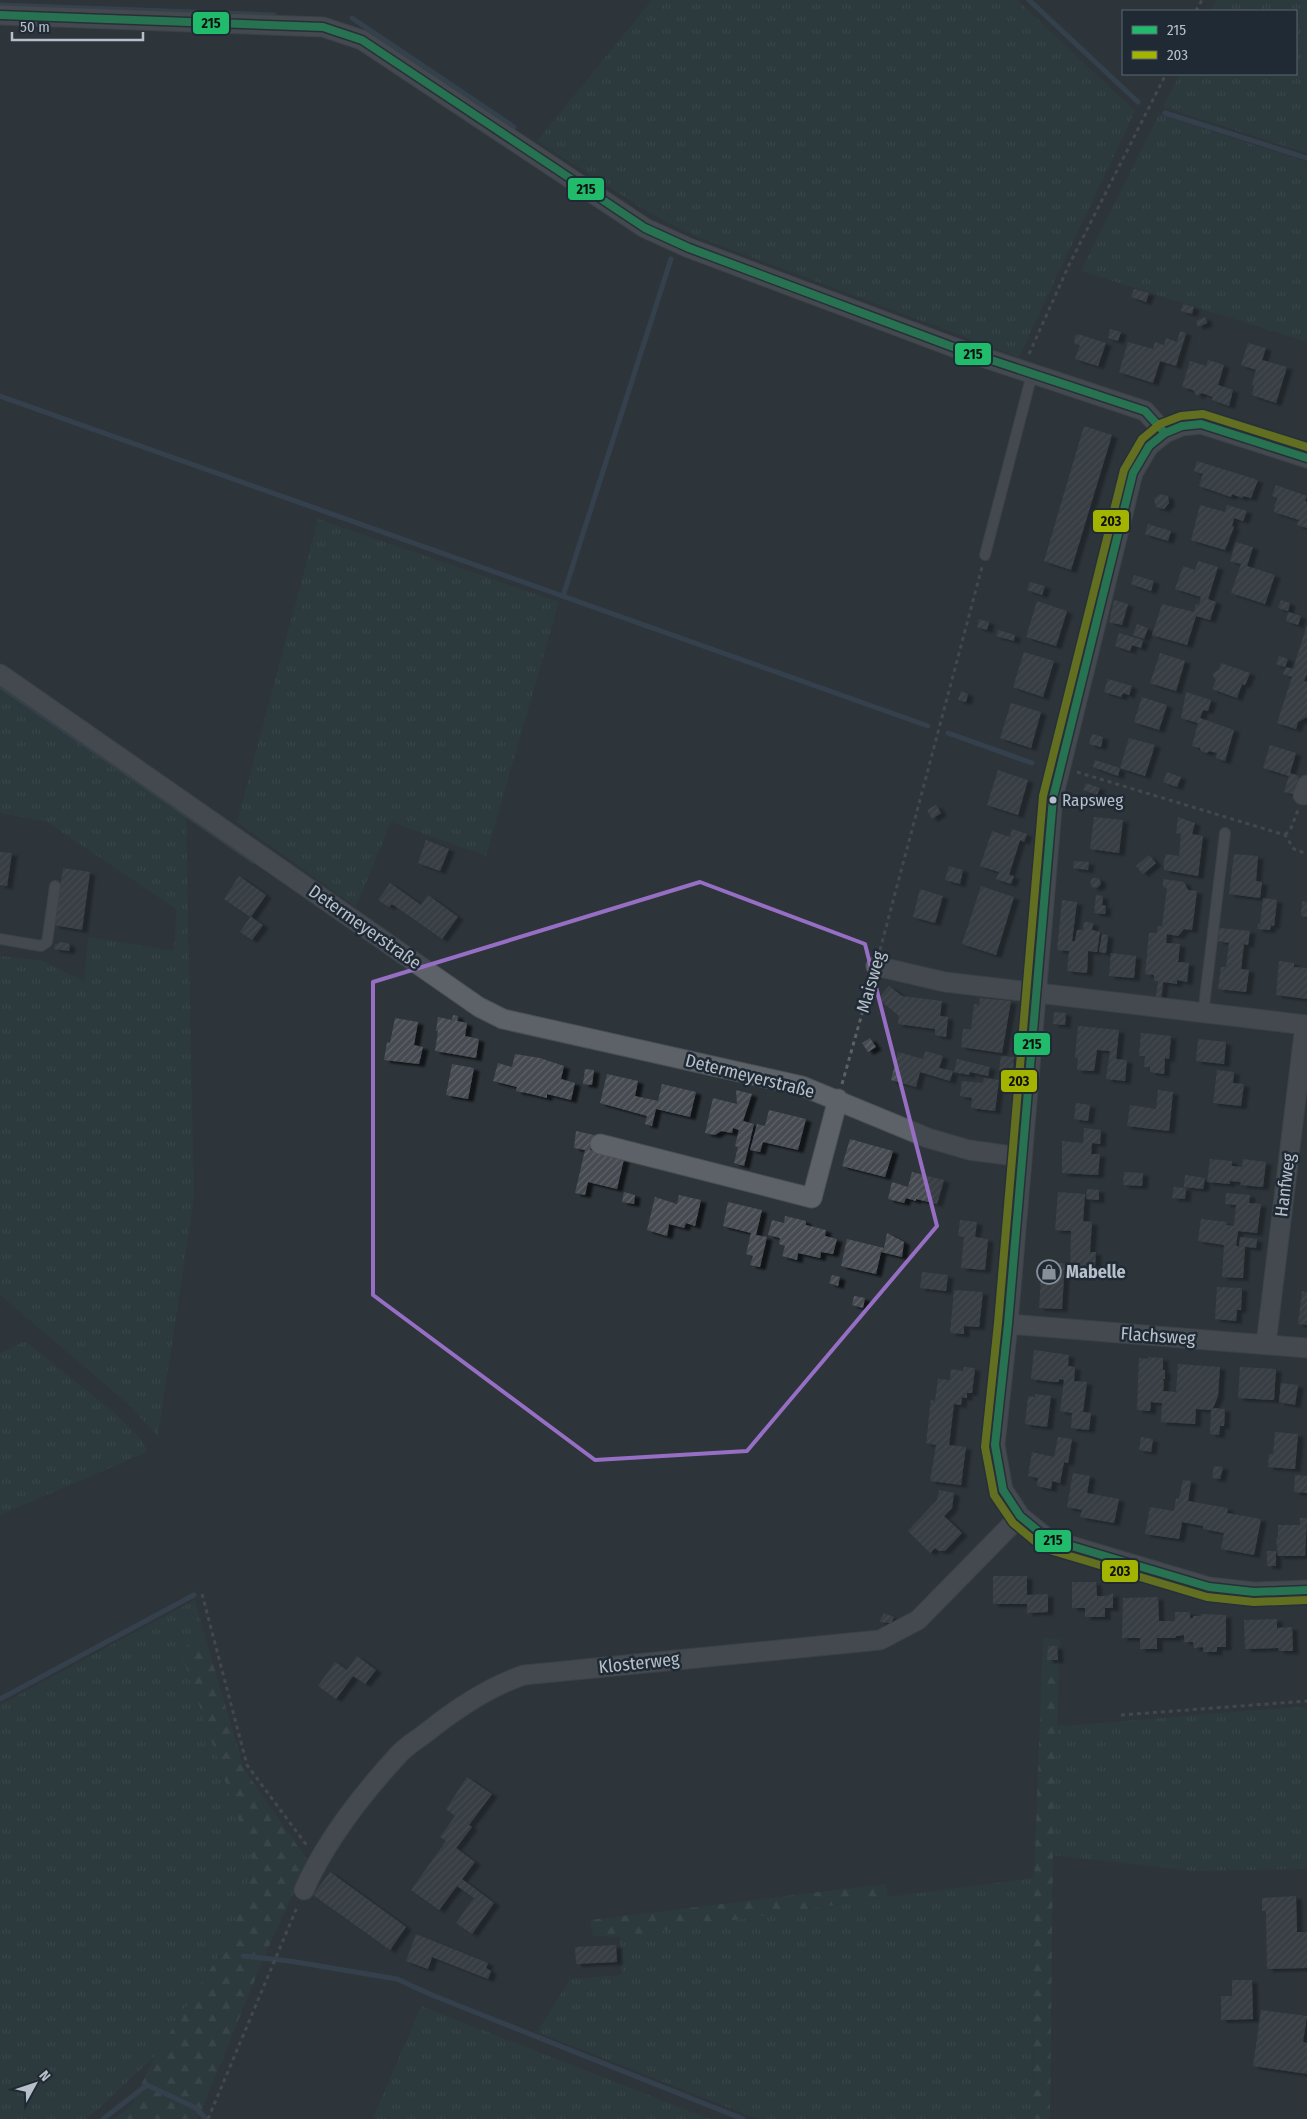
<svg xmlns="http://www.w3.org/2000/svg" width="1307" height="2119" viewBox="0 0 1307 2119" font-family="'Fira Sans Condensed',sans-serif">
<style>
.grass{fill:url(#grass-tufts)}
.forest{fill:url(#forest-firs)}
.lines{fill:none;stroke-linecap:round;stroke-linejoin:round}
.stream{stroke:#3c5064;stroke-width:5}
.building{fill:url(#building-hatch);filter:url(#shadow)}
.lane-casing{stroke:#4b5054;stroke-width:12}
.street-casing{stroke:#4b5054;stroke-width:21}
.path{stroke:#5b6165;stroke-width:3;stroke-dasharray:4 4;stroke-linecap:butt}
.lane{stroke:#5d6268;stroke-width:10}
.street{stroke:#5d6268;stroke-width:19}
.bus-1-casing{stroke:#202a35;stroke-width:11}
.bus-2-casing{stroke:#202a35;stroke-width:11}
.bus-1{stroke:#20bc6c;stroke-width:8}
.bus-2{stroke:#a3b400;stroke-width:8}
.marked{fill:none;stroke:#966fc4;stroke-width:4;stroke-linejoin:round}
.bus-dot{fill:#b7c0ca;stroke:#202a35;stroke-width:2}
.labels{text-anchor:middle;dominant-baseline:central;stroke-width:5;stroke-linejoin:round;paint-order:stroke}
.bus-label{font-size:17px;fill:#b7c0ca;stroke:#202a35;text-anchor:start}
.street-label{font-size:18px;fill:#b7c0ca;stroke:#202a35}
.poi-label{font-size:18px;font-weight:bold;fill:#b7c0ca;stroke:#202a35;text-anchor:start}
.line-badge{stroke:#202a35;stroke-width:2}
.pale-badge-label{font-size:14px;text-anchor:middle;font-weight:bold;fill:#111}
</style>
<defs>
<pattern id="grass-tufts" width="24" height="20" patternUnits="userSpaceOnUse" patternTransform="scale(1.25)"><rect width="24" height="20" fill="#2a4041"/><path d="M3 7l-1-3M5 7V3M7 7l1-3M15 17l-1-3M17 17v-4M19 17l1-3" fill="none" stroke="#475a5b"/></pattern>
<pattern id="forest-firs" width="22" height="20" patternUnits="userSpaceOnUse" patternTransform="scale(1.25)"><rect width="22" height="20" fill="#2a4041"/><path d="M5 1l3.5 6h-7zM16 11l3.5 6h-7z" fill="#475a5b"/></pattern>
<pattern id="building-hatch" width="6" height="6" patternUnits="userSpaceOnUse" patternTransform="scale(1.25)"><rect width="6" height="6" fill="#464c51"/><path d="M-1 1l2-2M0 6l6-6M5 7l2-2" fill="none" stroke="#5e6469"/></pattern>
<filter id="shadow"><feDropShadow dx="5.5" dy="3" stdDeviation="1" flood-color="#0009"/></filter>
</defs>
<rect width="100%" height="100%" fill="#2d343a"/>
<path class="grass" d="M652,0h365l118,111 -116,246 -324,-121 -42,-21 -116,-74z
M1216,0h91v153l-144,-46 17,-33h116v-63h-85z
M1159,114l148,48v180l-226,-71z
M318,519l241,83 -73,254 -95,-34 -35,85 -119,-85z
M0,689l186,129 8,380 -36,238 -31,-33 -127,-108v-339l40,4 44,21 4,-44 86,14 2,-42 -129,-87 -47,-9z
M25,1341l90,72 27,27 5,12 -147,63v-162z
M195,1600l10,36 -24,13 73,215 -27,79 -72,113 -61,57 -8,6h-86v-414z
M1307,1707v162l-114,2 -140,-16 4,-129c83,-5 166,-15 250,-19z
M1034,1878l-2,241h-274l-221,-87 33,-53 52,-4 -2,-38 268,-40z
M421,2006l289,113h-337z"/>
<path class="forest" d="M205,1636l39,133 64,92 -43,94 -67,164h-84l17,-13 24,-50 72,-113 27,-78 -74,-216z
M1043,1638l17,1 -7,216 -3,264h-18l2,-241z
M886,1884l2,13 -268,40 -27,-1 -3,-16z"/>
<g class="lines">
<path class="stream" d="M1029,0l109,102
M0,5l274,10
M352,18l162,109
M1165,113l142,45
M0,396l928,330
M563,596l108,-337
M0,686l253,175
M948,733l84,30
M0,1699l194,-104
M243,1956l47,5 107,18 35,16 311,124
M103,2119l44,-34 49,23 10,11"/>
</g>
<path class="building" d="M1134,289l15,4 -3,9 -15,-5z
M1183,304l11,3 -2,7 -11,-3z
M1205,317l2,6 -9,4 -2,-6z
M1110,329l11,3 -3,9 -10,-3z
M1180,331l6,2 -10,33 -16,-5 -7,22 -34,-11 9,-30 25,7 2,-7 9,3 2,-7 11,4z
M1078,334l28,9 -8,23 -23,-7 5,-14 -5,-1 -1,-4 1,-4z
M1248,343l18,5 -4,12 25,7 -11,36 -24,-8 2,-9 -2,-1 4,-15 -15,-5z
M1208,360l16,5 -6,20 15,5 -4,16 -17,-6 1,-3 -11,-4 -5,3 -4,-6 -11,-3 8,-26 16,5z
M1084,426l28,9 -41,135 -27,-9z
M1197,461l61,19 -7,18 -8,-2 -1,2 -10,-4 -1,3 -32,-11 4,-12 -9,-3z
M1276,485l31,11 -2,5 2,1v26l-10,-3 2,-5 -25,-8 1,-5 -1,-1 4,-8 -6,-2z
M1160,494l8,2 1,7 -5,6 -8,-2 -2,-8z
M1200,505l25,7 2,-7 20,6 -4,10 -9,-3 -2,8 2,1 -9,23 -34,-10z
M1148,524l23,7 -3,10 -23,-7z
M1236,542l17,5 -6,19 28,9 -10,29 -34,-11 10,-29 -11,-3z
M1198,561l20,6 -10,32 8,3 -6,18 -14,-4 -9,29 -35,-10 10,-31 32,8 2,-8 3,1 2,-8 -26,-8 8,-23 12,4z
M1134,575l20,6 -3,10 -20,-7z
M1030,582l15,4 -3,9 -15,-5z
M1114,600l14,4 -6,21 -13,-3z
M1281,600l9,3 -2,8 -10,-3z
M1037,601l30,10 -11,35 -30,-9z
M1288,612l13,4 -3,9 -12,-4z
M979,619l10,3 -2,8 -10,-3z
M1137,624l11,4 -4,11 -11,-4z
M1307,625v49l-3,7 3,1v35l-9,5 -2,7 -19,-6 15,-46 -9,-3 3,-7 7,2z
M998,630l17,5 -1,6 -18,-5z
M1119,633l24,7 -2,8 -9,-3 -2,6 -15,-5z
M1024,652l30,9 -11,36 -30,-10z
M1160,653l25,8 -9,30 -26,-8z
M1279,656l9,3 -3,8 -9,-3z
M1221,663l29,10 -5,12 -3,-1 -5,14 -25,-9 4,-9 -3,-4 1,-4 5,-2z
M1108,679l24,7 -3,9 -6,-2 -2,4 -17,-5z
M961,691l7,3 -2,8 -8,-2z
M1186,692l25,8 -3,11 -5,-1 -3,8 34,12 -9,31 -9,-3 1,-5 -8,-2 -2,2 -6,-2 -1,-3 -8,-2 6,-23 -17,-5z
M1142,697l25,8 -8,25 -25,-8z
M1011,703l30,9 -10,36 -31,-10z
M1092,734l11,3 -2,10 -12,-3z
M1129,738l26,7 -10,31 -25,-8z
M1270,745l26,8 -6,20 9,3 -6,18 -9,-2 5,-16 -26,-8z
M1095,760l25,8 -2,8 -25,-9z
M998,770l30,10 -10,35 -31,-10z
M1167,772l14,5 -4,10 -14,-5z
M1086,783l14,5 -3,7 -14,-5z
M936,805l5,8 -9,6 -5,-9z
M1094,817l29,3 -4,33 -29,-4z
M1178,817l17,6 -3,11 11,2 -5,40 -34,-6v-5h-1l3,-11 13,2 2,-22 -5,-1z
M1012,829l15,5 -3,8 -4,-2 -11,35 5,1 -3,8 -15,-5 3,-7 -19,-6 12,-35 18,6z
M426,840l23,9 -9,22 -22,-8z
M0,852l12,1 -5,33 -7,-1z
M1234,854l24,2 -2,25 6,1 -2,16 -31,-4z
M1149,855l7,8 -13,11 -7,-8z
M1074,861l15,1 -1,8 -15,-2z
M949,866l14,4 -3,14 -15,-4z
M63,868l27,4 -8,58 -28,-5z
M239,876l27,19 -15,22 12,8 -11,15 -12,-8 10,-15 -26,-18z
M1093,878h6l2,6 -4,4 -5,-1 -2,-5z
M1163,879l21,3 4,8 9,1 -5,39 -8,-1 -6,7 -11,-2 -1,9 14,1 -2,18 11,1 -2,19 -10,-2v4l-14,-2 -2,16 -5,-1 2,-16h-4v-6l-9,-1 4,-41h8l1,-7h4l5,-38 -4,-1z
M390,883l31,22 7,-10 30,22 -16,22 -50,-35 -3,3 -11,-7z
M981,886l33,11 -18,58 -34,-11z
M920,889l23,7 -8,27 -22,-6z
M1096,895l7,1 -1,9 4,1 -1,8 -11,-1z
M1263,898l14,2 -3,26 -3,-1 -1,5 -13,-1 1,-5h2z
M1062,900l15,2 -5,39h3l2,-11h6l1,-8 9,1 -1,7 8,2 -3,20 -9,-1 -1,22 -20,-2 2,-20 -12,-1z
M1302,901l5,1v15l-6,-1z
M1219,928l31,3 -2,14 -4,-1 -3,25 8,1 -3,22 -28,-3 3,-22h5l3,-24 -11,-2z
M1102,934l6,1 -2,18 -7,-1z
M59,942l9,1 2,3 -1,5 -15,-2 1,-5h3z
M1111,953l25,3 -2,22 -25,-2z
M1279,961l15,2v4l13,1v31l-31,-4z
M889,986l13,10 40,5 -2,15 8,1 -2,20 -11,-2v-6l-37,-5 1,-8 -21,-17z
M980,998l31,3 -9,52 -41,-6 2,-18h8l3,-25 5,1z
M1054,1012l12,1 -1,12 -12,-1z
M453,1015l5,1 -1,5 10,2 -2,13 14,3 -3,19 -41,-7 3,-20h-2l2,-14 14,3z
M395,1018l23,4 -4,23 9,2 -4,17 -35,-4 3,-18 3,1z
M1078,1026l41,4 -3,29 11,1 -2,21 -19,-2 4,-28 -13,-1 -3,21 -17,-1 1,-12h-3z
M1141,1033l30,3 -2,23 -4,-1 -1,16 -14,-2v-5h-6l1,-11h-6z
M870,1038l6,9 -8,5 -6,-9z
M1198,1039l28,3 -2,22 -28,-3z
M925,1051l18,5 -4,12 14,3 -3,10 -30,-9 -4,15 -25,-7 7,-28 25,7z
M515,1054l25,4 24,8 -3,13 14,4 -4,17 -24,-6v4l-16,-4 -15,-3 1,-4 -24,-6 5,-18 14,4z
M1001,1056l13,1 -1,15 -14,-2z
M957,1059l33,8 -2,9 -18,-4 -1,3 -15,-3z
M452,1064l22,4 -6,31 -22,-4z
M585,1069l9,1 -2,15 -9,-1z
M1217,1070l17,2 -1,11 11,1 -3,22 -28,-3z
M607,1074l31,7 -3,15 23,5 4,-17 34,8 -6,25 -34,-8 -4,17 -7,-2 2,-8 -47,-13z
M984,1078l15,2 -4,31 -24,-3 1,-10 -12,-2 2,-15 21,2z
M736,1090l16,4 -9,27 11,3 -10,42 -10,-3 4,-16 -3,-1 4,-16 -6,-2 -1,5 -11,-2 -6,4 -10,-2 8,-35 24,6z
M1158,1090l15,2 -4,39 -42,-5 3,-21 26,4z
M1076,1103l14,2 -2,16 -14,-2z
M769,1110l37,9 -8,31 -35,-8 -3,10 -10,-2 7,-26 8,2z
M1084,1128l17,2 -1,14 -8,-1 -1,11h9l-2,21 -36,-2v-32l21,2z
M576,1131l18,4 -4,15 34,9 -7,30 -29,-7 -3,13 -10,-2 10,-43 -11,-2z
M850,1139l43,12 -8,26 -43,-11z
M1210,1159l22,2v5l10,1 1,-8 23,3 -3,25 -23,-2 1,-3 -11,-1v3l-23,-2z
M912,1172l32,8 -7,24 -21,-5v2l-10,-3 -2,5 -16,-4 4,-17 16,5z
M1124,1172l19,1 -1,13 -19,-1z
M1185,1175l20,3 -2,11 -19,-2z
M1174,1187l12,1 -1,11 -13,-1z
M1087,1189l12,1v10l-13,-1z
M624,1192l11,3 -1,9 -12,-2z
M1058,1192l27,2 -2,27 9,1 -2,30h6l-1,14 -6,-1 -1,6 -18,-1 1,-39 -16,-1z
M1226,1193l24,2 -1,8 12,1 -4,29 -19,-2 -2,15 9,1 -2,31 -21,-1 2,-32 -26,-4 3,-22 26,3 -1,3 8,1 2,-21 -11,-1z
M679,1195l22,5 -6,26 -9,-3 -2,5 -15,-4 -2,12 -20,-6 8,-33 22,7z
M728,1202l34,8 -6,25 11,2 -7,30 -10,-2 3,-9 -7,-2 5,-21 -28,-7z
M785,1216l21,5v4l20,5 -1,6 12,3 -4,15 -12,-2 -1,6 -22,-5 -1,7 -15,-4 3,-10 -6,-2 1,-6 -12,-3 4,-15 12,3z
M960,1220l17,2 -2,15 13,2 -3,31 -24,-2 3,-31 -6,-1z
M887,1233l17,9 -2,15 -21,-5 -5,22 -35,-8 6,-27 37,9z
M1240,1237l17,2 -1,9 -17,-2z
M1042,1261l26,3 -1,12h-3l-2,33 -23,-1z
M922,1272l26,3 -2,16 -26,-3z
M832,1275l8,2 -2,9 -9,-3z
M1217,1287l25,1 -1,22h-4l-1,11 -21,-2z
M954,1290l29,2 -4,35 -15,-1v8l-14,-1z
M1302,1291l5,1v33l-9,-1z
M854,1296l11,2 -2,10 -11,-3z
M1034,1350l35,5 -1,11 7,1 -1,14 13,1 -4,30 8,1 -2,17 -18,-2 1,-15 -12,-2 4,-31 -5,-1v3h-6l-22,-3z
M1148,1357l15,1v12h2v9h-3l2,2 -1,10 13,1 2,-28 42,3 -2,29 -5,12 12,1 -1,17h-4l-1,9 -9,-1 1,-24 -15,-1 -1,15 -34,-2 1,-19 -11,-1 -1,9 -13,-1 2,-52 9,1z
M964,1367l11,1 -3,25h-5v5l-5,-1 -1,8 -7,-1 -5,41 17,2 -5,38 -31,-4 6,-36 -10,-2 5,-43 4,1 3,-22 12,1 1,-11 12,2z
M1240,1367l36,2 -2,31 -36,-2z
M1281,1383l17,2 -3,20 -16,-3z
M1035,1394l16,2 -4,31 -22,-3 3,-28 7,1z
M1275,1432l23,2 -3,35 -27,-2 1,-13h4z
M1058,1437l14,2 -4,24 -4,-1 -4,21 -8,-2 -1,8 -14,-3 1,-8 -10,-2 4,-24 22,5z
M1141,1437l12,2 -2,13 -12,-2z
M1214,1466l9,1 -3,12 -8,-1z
M1073,1473l17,3 -3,17 32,6 -5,24 -34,-6 2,-7 -15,-3z
M1295,1475l12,1v17l-13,-1z
M1183,1480l8,1 -3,20 40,7 -1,5 34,6 -7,36 -33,-6 3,-16 -21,-4v-3l-21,-4 -3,17 -34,-5 5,-27 24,4 2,-13 3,1z
M939,1490l15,3 -2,15 -8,8 18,17 -17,18h-6l-4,-3 -5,5 -22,-22 29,-31z
M1300,1518h7l-2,38h-27l-2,-17 2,-3v-11h22z
M1267,1551h9v15h-9z
M993,1576h34v19l21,-1v18l-21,1v-9h-34z
M1072,1582h24l1,14h8l8,-3v15h-8v9h-20v-9h-13z
M1158,1597l1,24h16v-9h15v6h3v-2h8v-2l25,1v32h-9v5h-14v-5l-9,1 -1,-6h-9v-7l-8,1 -1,2h-18v11h-17v-11h-18l1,-40z
M884,1613l10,4 -3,6 -12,-1z
M1277,1619v9l15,-1 1,24h-14l-1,-3 -33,1 -1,-29z
M1048,1646h9l1,14h-11z
M357,1656l19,14 -11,14 -12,-8 -17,23 -18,-13 17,-24 12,8z
M467,1777l25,17 -23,31 3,2 -16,21 19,14 -13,17 32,24 -22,31 -16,-11 18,-25 -17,-12 -18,24 -28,-20 35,-49 -6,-4 15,-21 -9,-7z
M330,1872l76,55 -16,23 -77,-55z
M1296,1896l1,36h10v36l-40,1 -1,-58h-4v-13z
M416,1934l72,29 -2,5 5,3 -3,8 -56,-22 -4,12 -22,-8z
M616,1945l1,17 -41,2 -1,-17z
M1232,1980h20l1,39 -32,1v-24h11z
M1261,2010l46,6 -4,26 4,1v31l-54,-8z"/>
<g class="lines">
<g class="lane-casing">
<path id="lane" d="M985,555l47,-181
M0,939l41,7 6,-4 8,-56
M1203,1014l22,-181"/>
</g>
<g class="street-casing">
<path id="street" d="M0,15l323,12 39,13 283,188 44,20 272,102 184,61 20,22
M1307,458l-106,-34 -19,2 -17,7 -16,13 -16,27 -80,325 -45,526 -13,121 8,45 17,26 28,23 161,48 45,5 53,-2
M0,674l479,333 24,12 299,67 126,52 41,12 53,7
M1303,795l4,-10
M876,966l69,16 362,43
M600,1144l212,54 26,-99
M1008,1324l299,24
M1266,1344l39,-319
M304,1890c22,-50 59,-97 96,-137 8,-8 18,-14 27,-21 30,-24 61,-45 97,-57l356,-35 38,-20 102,-104"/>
</g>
<path class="path" d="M1196,11l6,-11
M1029,354l40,-89 97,-191
M1077,772l208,63 9,14 13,5
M1285,835l6,-7 7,-18
M880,950l102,-383
M842,1084l29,-102
M202,1594l45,171 61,82
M1121,1715l186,-14
M208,2119l90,-214"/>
<use href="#lane" class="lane"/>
<use href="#street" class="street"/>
<g class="bus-1-casing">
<path id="bus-1" d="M0,15l323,12 39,13 283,188 44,20 272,102 184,61 20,22
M1307,458l-106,-34 -19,2 -17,7 -16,13 -16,27 -80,325 -45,526 -13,121 8,45 17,26 28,23 161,48 45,5 53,-2"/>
</g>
<g class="bus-2-casing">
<path id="bus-2" d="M1307,447l-104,-33 -22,2 -21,8 -18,15 -18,31 -81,326 -45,527 -13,124 9,48 19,28 30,25 164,49 47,5 53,-2"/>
</g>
<use href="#bus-1" class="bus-1"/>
<use href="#bus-2" class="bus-2"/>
</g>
<path d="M0 0H1307V2119H0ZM700,882l165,62 72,282 -190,225 -152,9 -222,-165v-313z" fill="#2d343a" fill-opacity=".55" fill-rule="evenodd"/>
<path class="marked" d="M700,882l165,62 72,282 -190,225 -152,9 -222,-165v-313z"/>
<defs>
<g id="shop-ring" transform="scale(1.25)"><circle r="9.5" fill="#202a35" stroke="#878f98" stroke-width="1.5"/><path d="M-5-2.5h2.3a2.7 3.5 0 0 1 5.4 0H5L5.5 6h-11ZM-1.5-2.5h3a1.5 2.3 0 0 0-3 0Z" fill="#878f98"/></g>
</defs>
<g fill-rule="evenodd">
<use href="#shop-ring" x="1049" y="1272"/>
</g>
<circle class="bus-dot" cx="1053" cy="800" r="4.5"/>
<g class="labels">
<g class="bus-label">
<text x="1062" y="800">Rapsweg</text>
</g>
<g class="street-label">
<text transform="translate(365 927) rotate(35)">Determeyerstraße</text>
<text transform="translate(871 982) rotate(-74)">Maisweg</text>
<text transform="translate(750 1076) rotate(14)">Determeyerstraße</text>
<text transform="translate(1285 1185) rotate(-83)">Hanfweg</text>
<text transform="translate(1158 1336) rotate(4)">Flachsweg</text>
<text transform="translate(639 1663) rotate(-6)">Klosterweg</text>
</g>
<g class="poi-label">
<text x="1066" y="1272">Mabelle</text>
</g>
</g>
<g class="line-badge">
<rect x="192" y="11" width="38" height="24" rx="5" fill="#20bc6c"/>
<rect x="567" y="177" width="38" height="24" rx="5" fill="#20bc6c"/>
<rect x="954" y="342" width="38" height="24" rx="5" fill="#20bc6c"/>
<rect x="1092" y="509" width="38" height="24" rx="5" fill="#a3b400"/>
<rect x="1013" y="1032" width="38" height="24" rx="5" fill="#20bc6c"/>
<rect x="1000" y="1069" width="38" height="24" rx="5" fill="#a3b400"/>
<rect x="1034" y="1529" width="38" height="24" rx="5" fill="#20bc6c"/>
<rect x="1101" y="1559" width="38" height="24" rx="5" fill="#a3b400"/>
</g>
<g class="pale-badge-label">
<text x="211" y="28">215</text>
<text x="586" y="194">215</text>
<text x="973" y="359">215</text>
<text x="1111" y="526">203</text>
<text x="1032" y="1049">215</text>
<text x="1019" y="1086">203</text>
<text x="1053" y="1545">215</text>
<text x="1120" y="1576">203</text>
</g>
<rect x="1122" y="10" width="175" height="65" fill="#202a35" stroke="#5c6671"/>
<rect x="1132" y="26" width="25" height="8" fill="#20bc6c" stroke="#5c6671"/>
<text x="1167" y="35" font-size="15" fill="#b7c0ca">215</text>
<rect x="1132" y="51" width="25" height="8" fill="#a3b400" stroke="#5c6671"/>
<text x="1167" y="60" font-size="15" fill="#b7c0ca">203</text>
<g transform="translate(35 2084) rotate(50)" stroke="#202a35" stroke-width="4" paint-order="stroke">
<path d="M0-4L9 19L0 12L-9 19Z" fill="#b7c0ca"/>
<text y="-8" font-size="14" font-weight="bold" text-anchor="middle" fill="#b7c0ca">N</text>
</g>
<path d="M12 32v8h131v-8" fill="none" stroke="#b7c0ca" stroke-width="2.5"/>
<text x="20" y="32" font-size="15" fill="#b7c0ca" stroke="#202a35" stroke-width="4" paint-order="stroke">50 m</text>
</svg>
